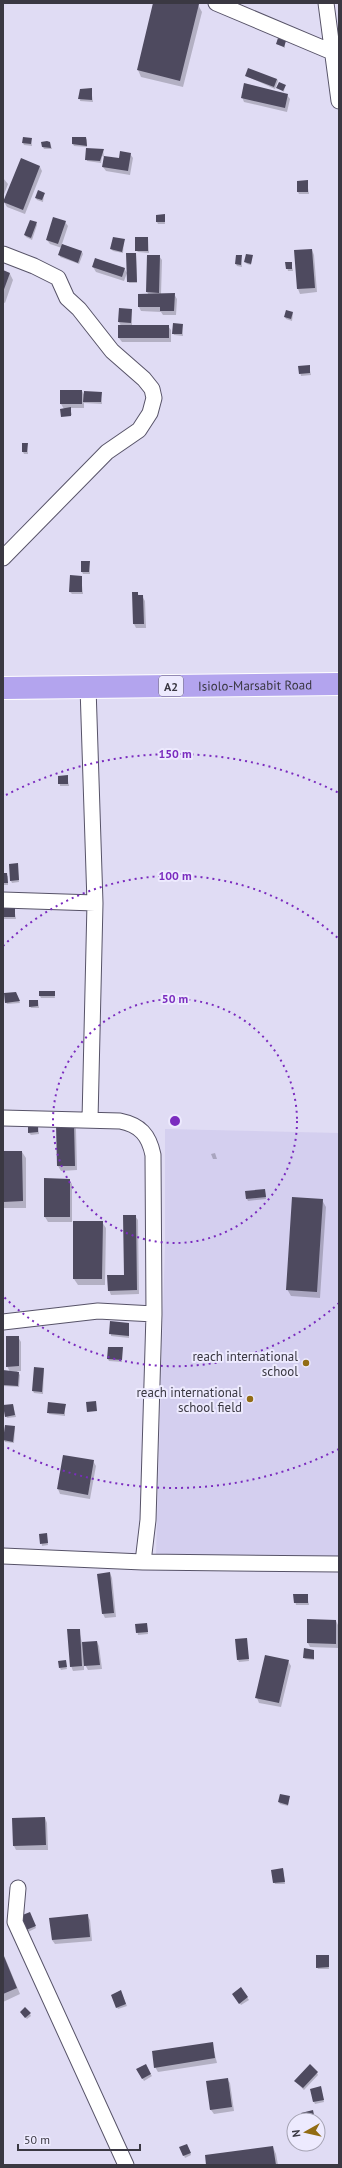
<svg xmlns="http://www.w3.org/2000/svg" width="342" height="2168" viewBox="0 0 342 2168" font-family="'PT Sans',sans-serif">
<style>
.built{fill:#d4cfef}
.shadow{fill:#0003}
.building{fill:#4e4a5f}
.lines{fill:none;stroke-linecap:round;stroke-linejoin:round}
.street-casing{stroke:#575368;stroke-width:17}
.highway-casing{stroke:#fff;stroke-width:24}
.street{stroke:#fff;stroke-width:15}
.highway{stroke:#b3a4ee;stroke-width:22}
.ring{fill:none;stroke:#7b2cbf;stroke-width:2;stroke-dasharray:2 4}
.poi-dot{fill:#926c14;stroke:#edeafe;stroke-width:1.5}
.labels{text-anchor:middle;dominant-baseline:central;stroke-width:4;stroke-linejoin:round;paint-order:stroke}
.shield{fill:#edeafe;stroke:#706d7a;stroke-width:1}
.shield-label{font-size:12px;font-weight:bold;fill:#3a3842}
.street-label{font-size:13px;fill:#3a3842;stroke:#edeafe}
.poi-label{font-size:13px;fill:#3a3842;stroke:#edeafe;text-anchor:end}
.centre{fill:#7b2cbf;stroke:#edeafe;stroke-width:2}
.ring-label{font-size:12px;text-anchor:middle;font-weight:bold;fill:#7b2cbf;stroke:#edeafe;stroke-width:4;stroke-linejoin:round;paint-order:stroke}
</style>
<rect width="100%" height="100%" fill="#e0dcf4"/>
<path class="built" d="M165,1129l174,4v430l-183,-8 9,-311z"/>
<path class="shadow" d="M154,3h35l9,2 4,7 -19,75 -42,-10 -3,-7z
M285,42v6l-8,-4z
M246,76l31,3 1,2 -3,8z
M285,85l-1,7 -6,-4z
M91,89l2,13 -13,-1 1,-11z
M287,95l3,4 -3,13 -43,-10 -2,-5z
M86,138l1,2v9l16,1 1,7 -2,-1 -1,7 -14,-2v-14l-13,-1 -1,-2z
M31,139l1,7 -8,-1 -1,-2z
M50,143l2,6h-8l-1,-2z
M130,154l3,4 -3,17 -24,-4 -3,-4z
M22,159l18,8 2,4 -17,43 -18,-7 -3,-5z
M3,178l5,6 -5,13z
M307,182l2,12h-10l-1,-2z
M44,194l-1,8 -6,-2 -1,-2z
M164,215l1,9h-7l-1,-2z
M65,222l3,4 -6,18 20,8 1,2 -4,10 -19,-7 2,-9 -12,-4 -3,-4z
M36,223l1,2 -5,15 -6,-3 -1,-2z
M148,238l1,15 -11,-1 -2,-2z
M124,240l-1,13 -10,-2 -2,-2z
M312,250l2,5 3,37 -17,2 -2,-5 -3,-38z
M136,254l1,29h-8l-1,-2z
M159,256l3,4 -1,35 13,-1 3,5 -1,16h-13l-2,-3 -20,-1 -2,-4 10,-12 -2,-3z
M241,256l1,11 -5,-1 -1,-2z
M252,256l-1,9 -4,-1 -2,-2z
M96,259l28,9 3,5 -3,8 -28,-9 -3,-5z
M286,263h5l2,8h-5z
M3,271l7,3 3,6 -8,23 -2,-1z
M132,310v16h36l3,4v12h-49l-3,-4 2,-12 -2,-4z
M293,313l-1,8 -6,-2 -1,-2z
M182,325l1,11 -9,-1 -1,-2z
M309,366l2,9 -10,1 -2,-9z
M82,391l3,5 16,-3 1,11 -18,-1v5h-14l2,7 -10,1 2,-7 -3,-5z
M27,444l1,10h-4l-1,-2z
M89,562l1,12h-7l-1,-2z
M81,577l2,17h-11l-2,-2z
M133,593l9,3 3,5 1,27h-10l-2,-4z
M67,776l2,10h-9l-1,-9z
M17,864l2,18 -7,1 -1,-2z
M3,874l5,2v9h-5z
M3,908h11l2,11h-13z
M54,992l1,6h-14l-1,-2z
M17,995l3,8 -13,1 -1,-2z
M38,1001l1,7h-8l-1,-2z
M73,1124l3,5 1,41 -16,1 -3,-5 -1,-41z
M38,1125l1,9 -8,1 -2,-2z
M3,1152h19l4,6v50h-23z
M215,1153l2,6h-4l-2,-5z
M45,1179l24,1 3,4v38h-24l-3,-5z
M265,1192l1,7 -18,2 -1,-2z
M322,1200l4,7 -6,91 -29,-2 -4,-7z
M135,1216l3,4 1,74 -28,1 -2,-5 16,-14z
M102,1222l4,6 -1,57h-27l-4,-6z
M111,1322l18,2v14l-18,-2z
M18,1337l3,5v29h-4l3,4 -1,12 -16,-1v-15l7,1 -3,-6z
M122,1348v14l-13,-1 -1,-2z
M44,1369l-1,25 -9,-1 -1,-2z
M13,1405l3,12 -9,1 -1,-2z
M65,1405v11l-16,-2 -1,-2z
M15,1427l-1,16 -9,-1 -1,-2z
M93,1461l3,5 -6,33 -30,-5 -2,-5z
M40,1534h6l2,11 -6,1z
M110,1573l2,5 4,39 -11,1 -2,-4z
M294,1595h13l2,10h-13z
M336,1621l2,4v23l-28,-1 -2,-4z
M136,1625l11,1 1,8 -10,1z
M79,1630l3,13 15,-1 2,4 3,23 -14,1 -4,-7v7l-11,1 -2,-5z
M246,1639l3,22 -10,1 -1,-2z
M314,1651v9l-9,-1 -1,-2z
M65,1661l2,8 -6,1 -1,-2z
M288,1661l3,5 -10,41 -22,-4 -2,-5z
M289,1797l-1,9 -8,-2 -1,-2z
M45,1818l2,5 1,27h-32l-2,-4z
M283,1869l2,15h-10l-1,-2z
M29,1914l7,14 -8,4 -1,-2z
M87,1915l3,5 2,21 -37,3 -3,-4 -1,-21z
M3,1953l17,41 -17,8z
M328,1956l1,13h-11l-1,-2z
M241,1989l8,11 -8,5 -7,-9z
M122,1994l5,12 -9,3 -1,-2z
M22,2014h8l1,2 -4,3z
M212,2043l5,20 -59,9 -3,-5z
M145,2065l7,11 -8,5 -6,-11z
M317,2073l1,2 -14,15 -7,-7z
M227,2079l3,4 4,28 -20,3 -3,-4 -4,-28z
M321,2088l3,14 -9,2 -1,-2z
M188,2147l3,8 -6,3 -4,-10z
M273,2147l3,7 2,11h-71z"/>
<path class="building" d="M153,3l46,1 -19,77 -43,-11z
M278,38l8,3 -2,6 -8,-3z
M248,68l29,11 -3,8 -29,-11z
M279,82l7,3 -3,6 -7,-3z
M244,83l44,11 -3,14 -44,-10z
M92,88v12l-14,-1 2,-10z
M23,137l9,1 -1,6 -9,-1z
M72,137h14l1,9 -15,-2z
M47,141l3,1 1,6 -9,-1 -1,-5z
M86,148l18,1 -4,12 -15,-1z
M120,151l11,2 -3,18 -26,-4 2,-11 15,2z
M21,158l19,8 -17,44 -20,-8z
M308,180v12h-11v-11z
M38,190l7,3 -3,7 -7,-2z
M165,214v8h-9v-7z
M53,217l13,4 -8,23 -12,-4z
M30,220l7,2 -6,16 -7,-3z
M113,237l12,2 -3,13 -12,-3z
M135,237h13v14h-13z
M62,244l20,7 -4,12 -20,-8z
M312,249l3,39 -18,1 -3,-39z
M126,253h10l1,29h-10z
M246,254l7,1 -2,9 -7,-2z
M147,255h13l-1,38 -13,-1z
M236,255h6l-1,10 -6,-1z
M95,258l30,10 -3,9 -30,-10z
M285,262h7v7h-6z
M3,270l7,3 -7,19z
M175,293l-1,18h-14v-4h-22v-13z
M119,308l13,1 -1,14 -13,-1z
M286,310l7,2 -2,7 -7,-2z
M173,323l10,1 -1,10h-10z
M118,325h51v13h-51z
M310,365v8l-11,1 -1,-8z
M60,390h22v14h-22z
M84,391l18,1 -1,10h-18z
M71,407v9l-10,1 -1,-8z
M22,443h6l-1,9h-5z
M81,561h9l-1,11h-8z
M70,575l12,1v16h-13z
M132,592h6v3h5l1,29h-11z
M68,775v9h-10v-8z
M18,863l1,17 -9,1 -1,-17z
M3,873h4l1,10h-5z
M3,907h12v10h-12z
M39,991h16v5h-16z
M16,992l4,9 -15,2 -1,-10z
M29,1000h9v6l-9,1z
M38,1122v10l-10,1v-10z
M74,1123l1,43h-18l-1,-42z
M3,1151h19l1,50 -20,1z
M44,1178l26,1v38h-26z
M265,1189l1,8 -20,2 -1,-8z
M292,1197l31,2 -6,93 -31,-2z
M123,1215h13l1,75 -29,1 -1,-16h17z
M73,1221h30l-1,58h-29z
M110,1321l19,2v13l-20,-2z
M6,1336h13v30l-13,1z
M108,1347h15l-1,13 -15,-1z
M34,1367l10,1 -2,24 -10,-1z
M3,1370l16,2 -1,14 -15,-1z
M96,1401l1,10 -10,1 -1,-10z
M48,1402l18,2 -2,10 -17,-1z
M13,1404l2,11 -10,2 -2,-12z
M5,1425l10,1 -2,16 -10,-2z
M63,1455l31,5 -6,35 -31,-6z
M47,1533l1,10 -8,1 -1,-10z
M110,1572l4,41 -12,1 -5,-40z
M293,1594h15v9h-14z
M307,1619l29,1v24l-29,-1z
M147,1623l1,9 -12,1 -1,-9z
M67,1629h13l2,37 -12,1z
M247,1638l2,21 -12,1 -2,-21z
M97,1641l3,24 -16,1 -2,-24z
M304,1648l10,2v9l-11,-1z
M265,1655l24,5 -10,43 -24,-5z
M66,1660l1,7 -8,1 -1,-7z
M280,1794l10,2 -2,9 -10,-3z
M45,1817l1,28 -33,1 -1,-28z
M283,1868l2,14 -12,1 -2,-13z
M30,1912l6,14 -10,4 -6,-14z
M88,1914l2,23 -38,3 -3,-22z
M3,1954l14,34 -14,6z
M316,1955h13v12l-13,1z
M241,1987l7,10 -9,7 -7,-10z
M121,1990l5,14 -10,4 -5,-13z
M25,2007l6,6 -6,5 -5,-6z
M213,2042l2,16 -61,10 -2,-17z
M146,2064l5,10 -9,5 -6,-10z
M310,2064l8,8 -15,16 -9,-7z
M228,2078l4,29 -22,3 -4,-29z
M321,2086l3,14 -11,2 -3,-13z
M313,2110l2,10h-13l-1,-7z
M187,2144l4,9 -8,3 -4,-9z
M273,2146l3,19h-70l-1,-10z"/>
<g class="lines">
<g class="street-casing">
<path id="street" d="M216,3l116,49
M326,3l13,98
M3,254l31,12 24,12 9,20 12,11 33,42 32,28 8,10 2,9 -4,15 -11,17 -32,22 -104,106
M88,687l7,216 -5,217
M3,900l92,3
M3,1118l117,3c20,4 29,14 33,34l1,159 -6,206 -5,42 196,2
M3,1322l95,-11 56,3
M3,1556l140,6
M18,1888l-3,34 111,243"/>
</g>
<g class="highway-casing">
<g id="highway">
<path id="s1" d="M3,688l336,-4"/>
</g>
</g>
<use href="#street" class="street"/>
<use href="#highway" class="highway"/>
</g>
<g class="ring">
<circle cx="175" cy="1121" r="122"/>
<path d="M339 1303A245 245 0 0 1 3 1296M3 946A245 245 0 0 1 339 939"/>
<path d="M339 1449A367 367 0 0 1 6 1447M6 795A367 367 0 0 1 339 793"/>
</g>
<g class="poi-dot">
<circle cx="306" cy="1363" r="4"/>
<circle cx="250" cy="1399" r="4"/>
</g>
<g class="labels">
<rect class="shield" x="159" y="676" width="24" height="20" rx="3"/>
<g class="shield-label">
<text x="171" y="686">A2</text>
</g>
<g class="street-label">
<text stroke="none"><textPath href="#s1" startOffset="252">Isiolo-Marsabit Road</textPath></text>
</g>
<g class="poi-label">
<text x="298" y="1356">reach international<tspan x="298" dy="15">school</tspan></text>
<text x="242" y="1392">reach international<tspan x="242" dy="15">school field</tspan></text>
</g>
</g>
<circle cx="175" cy="1121" r="6" class="centre"/>
<g class="ring-label">
<text x="175" y="758">150 m</text>
<text x="175" y="880">100 m</text>
<text x="175" y="1003">50 m</text>
</g>
<rect width="342" height="2168" fill="none" stroke="#3a3842" stroke-width="8"/>
<g transform="translate(306 2132) rotate(262)"><circle r="19" fill="#edeafe" stroke="#a5a3b3"/>
<path d="M0-3L7 15L0 10L-7 15Z" fill="#926c14"/>
<text y="-6" font-size="11" font-weight="bold" text-anchor="middle" fill="#3a3842">N</text>
</g>
<path d="M18 2144v6h122v-6" fill="none" stroke="#3a3842" stroke-width="2"/>
<text x="24" y="2144" font-size="12" fill="#3a3842" stroke="#edeafe" stroke-width="3" paint-order="stroke">50 m</text>
</svg>
